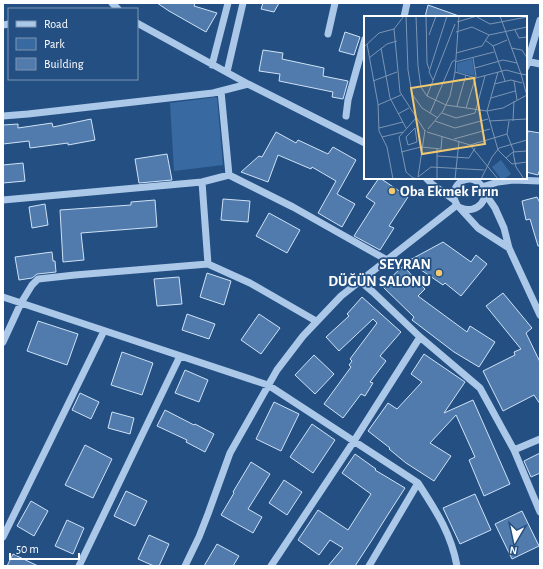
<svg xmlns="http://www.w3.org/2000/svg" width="543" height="569" viewBox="0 0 543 569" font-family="'Alegreya Sans',sans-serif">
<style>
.green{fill:#3869a0}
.building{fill:#507bac;stroke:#cfe2f6}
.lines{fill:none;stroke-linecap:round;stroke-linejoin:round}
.minor{stroke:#abc8e8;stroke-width:7}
.poi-dot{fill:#f2c96f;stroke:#244f82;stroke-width:1.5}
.labels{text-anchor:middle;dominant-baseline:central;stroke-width:3.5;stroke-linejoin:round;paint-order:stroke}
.poi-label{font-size:15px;font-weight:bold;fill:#fff;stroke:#244f82;text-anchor:start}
.inset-road{fill:none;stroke:#7c95b4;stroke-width:1}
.view{fill:#f2c96f;fill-opacity:0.15;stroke:#f2c96f;stroke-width:2}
.inset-edge{fill:none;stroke:#fff;stroke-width:2}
</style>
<rect width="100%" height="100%" fill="#244f82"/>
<path class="green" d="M217,97l6,68 -49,6 -4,-68z"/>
<path class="building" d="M157,3h38l-1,3 23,7 -11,19 -37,-21z
M263,3h16l-5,9 -13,-3z
M428,5l31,11 -1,1h-33z
M345,32l15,5 -6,18 -15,-4z
M263,50l20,3 -1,6 42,9 -1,8 25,5 -5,18 -11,-2 1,-5 -54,-11 1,-7 -21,-3z
M91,119l4,21 -27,5v-2l-38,5 -1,-7 -26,3v-19l15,-1v4l34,-5 1,4z
M528,131l12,2v36l-2,6 -12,-3v-30z
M276,132l20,11 2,-3 30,14 5,-7 23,13 -19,34 18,10 -13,23 -24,-14 18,-32 -24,-14 -1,2 -33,-14 -10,27 -27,-10 18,-16 3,1z
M167,154l5,26 -33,3 -4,-24z
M23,163l2,18 -22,2v-18z
M379,178h1l28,19 -19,29 5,2 -14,22 -26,-14 21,-33 -9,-6z
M537,197l3,6v43h-2l-8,-27 -4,1 -4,-19z
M223,199l27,2 -2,21 -27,-2z
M155,200l2,27 -76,6 3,27 -21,2 -3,-52 71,-5v-3z
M45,204l3,21 -16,3 -3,-21z
M269,213l31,17 -13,23 -31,-17z
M443,242l28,20 5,-7 11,9 -26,32 -16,-13 -2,2 -35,-24z
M52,252l1,9h2l1,11 -19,2 -5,4 -13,2 -4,-23z
M403,266l22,23 -7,7 49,36 3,-6 25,16 -16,25 -25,-15 -42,-32 2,-3 -32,-31z
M207,273l24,8 -7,24 -24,-8z
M179,277l3,27 -25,2 -3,-27z
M503,293l29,35 -6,5 14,29v42l-6,-9 -31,16 -20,-40 32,-16 -1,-3 7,-3 -35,-43z
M362,297l39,35 -21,24 6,5 -16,21 3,1 -8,13 -4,-2 -18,24 -19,-14 27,-37 -2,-2 3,-4 -2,-2 27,-36 -4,-4 -34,32 -13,-14 23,-21 -2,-2z
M187,314l28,10 -6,15 -27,-9z
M259,314l21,14 -19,26 -20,-14z
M38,321l40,13 -11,31 -40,-14z
M122,352l31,11 -11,32 -31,-10z
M424,354l41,28 -21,31 29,-13 37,84 -26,12 -15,-36 6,-3 -19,-42 -26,28 21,13 -17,25 -28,-18 -17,-14 1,-1 -22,-17 20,-28 9,6 25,-27 -11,-8z
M314,355l20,19 -19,20 -20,-19z
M185,370l23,10 -9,22 -24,-9z
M80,393l19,9 -8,17 -19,-9z
M274,402l25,12 -18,37 -25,-12z
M165,410l29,15 1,-1 19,10 -9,18 -19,-10 1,-2 -30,-14z
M112,412l22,6 -4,16 -22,-6z
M312,424l23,16 -22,33 -23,-16z
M85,445l27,14 -19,39 -28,-13z
M540,453v20l-9,4 -7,-16z
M355,454l21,15 -1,1 30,18 -18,28 -15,24 -17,26h-27l15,-18 -13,-8 -11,15 -21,-15 20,-30 30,20 23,-36 -29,-21z
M251,462l19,12 -22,35 14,8 -9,16 -32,-18 13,-22 -1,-1z
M284,480l18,12 -15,23 -18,-12z
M126,491l21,10 -12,25 -21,-10z
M475,494l16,36 -31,14 -17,-36z
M31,501l17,10 -14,25 -17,-10z
M522,511l17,35 -27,13 -17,-35z
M67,520l17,8 -11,26 -18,-8z
M149,535l20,9 -10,22h-5l-16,-7z
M217,544l22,12 -6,10h-29z
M13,554l25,12h-31z"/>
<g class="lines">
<path class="minor" d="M112,3l6,6
M404,17l3,-14
M137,23l111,61 117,59
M3,25l6,-1
M328,34l7,-31
M526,61l14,3
M212,65l16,-62
M526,67l14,-47
M227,72l16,-69
M221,91l8,84
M3,116l25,-2 185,-21 35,-9
M346,116l2,-16 17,-61
M426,178l6,6 22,16
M202,182l6,82
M482,187l16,-5 15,-2 27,1
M484,192l11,16 9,20 5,20 31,67
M3,200l199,-18 27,-7 64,32 94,53
M461,208c16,7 32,-11 19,-24 -13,-14 -34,4 -23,21l21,23 31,20
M360,281l13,11 47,45 60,51 34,62 26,62
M3,297l265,88 150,98 -49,83
M3,342l18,-39 11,-18 6,-6 37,-4 133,-11 42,19 66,38
M514,450l26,-11
M418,483c18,28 33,50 39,83
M3,537l101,-206
M79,566l101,-210
M185,566l14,-29 9,-23 22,-61 47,-83 26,-34 38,-40 116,-91
M271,566l83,-125 66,-104"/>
</g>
<g class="poi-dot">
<circle cx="392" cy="191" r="4"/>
<circle cx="439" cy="273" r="4"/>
</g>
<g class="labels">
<g class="poi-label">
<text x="400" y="191">Oba Ekmek Fırın</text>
<text x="431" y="264" text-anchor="end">SEYRAN<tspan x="431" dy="17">DÜĞÜN SALONU</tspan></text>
</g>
</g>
<g transform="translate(364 16)">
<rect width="163" height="163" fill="#244f82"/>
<path d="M108,43l3,17 -18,-4v-9zM137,144l10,14 -7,5h-3l-9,-12z" fill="#3869a0"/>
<path class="inset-road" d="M40,0l-10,13 6,63 25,39M42,0l2,54 4,24 10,14 16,10M52,0l2,50 3,21 6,9M62,0l1,47 2,6M136,0l21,58M113,1l13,7 37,-7M93,6l20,-6M91,8l-28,72 19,9 41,6 11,39 14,14 15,-2M151,14l4,8 8,-1M92,16l16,-5 17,8 38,-8M65,19l7,-19M121,24l8,6 12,35M3,28l11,60 1,27 8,16 6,32M129,30l14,-6M0,31l15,-14 15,-4M17,32l9,50 16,30M147,32l11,2 5,8M92,37l26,-7 7,-11M5,42l18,-14 10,-3M91,46l39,-10M111,52l28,-8 14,3M91,56l21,6 30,-8 15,4M134,56l-11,39 16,-3 24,-13M163,59l-6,-1 6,22M69,64l-4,-8 18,-56M9,65l24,-9M150,65l3,19M130,68l17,-4 11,3M127,82l24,-7M14,89l23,-10M93,90l9,-31M102,92l10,-32 -3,-18M66,97l22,-51 3,-2M78,97l14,5 19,-5 10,-37M34,98l11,-6M52,102l-17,19 7,35 7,6 8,1M71,105l20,7 33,-9M125,105l38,-2M145,105l-2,13 7,18M149,105l1,-20M15,112l24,-6M51,112l2,14 -9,3 -2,-8zM64,113l15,-18 7,-15 5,-24 4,-56M63,116l43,13 28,34M18,121l21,-5M90,123l36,-10M106,129l37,-11M37,136l20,-5 20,2 1,-12M149,136l3,15 8,12M73,140l32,2 6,-10M142,142l7,-6 14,-1M54,161l13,-10 53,3M54,161l7,-47M66,163h41M73,163v-31M91,163l4,-38M117,163l11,-22 7,-9 28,-8"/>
<path class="view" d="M110,62l11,66 -63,10 -11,-66z"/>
<rect width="163" height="163" class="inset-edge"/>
</g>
<rect width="543" height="569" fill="none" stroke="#ffffff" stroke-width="8"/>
<rect x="8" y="8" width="130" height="72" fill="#244f82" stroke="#7c95b4"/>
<rect x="16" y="21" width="20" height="6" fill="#abc8e8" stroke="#7c95b4"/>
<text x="44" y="28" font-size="12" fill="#ffffff">Road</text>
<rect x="16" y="38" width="20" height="12" fill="#3869a0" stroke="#7c95b4"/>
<text x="44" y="48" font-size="12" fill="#ffffff">Park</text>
<rect x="16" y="58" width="20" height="12" fill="#507bac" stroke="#7c95b4"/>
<text x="44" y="68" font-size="12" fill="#ffffff">Building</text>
<g transform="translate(515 541) rotate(189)" stroke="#244f82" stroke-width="3" paint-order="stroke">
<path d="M0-3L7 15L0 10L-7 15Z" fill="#ffffff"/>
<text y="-6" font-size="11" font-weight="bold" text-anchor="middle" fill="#ffffff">N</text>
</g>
<path d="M10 553v6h69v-6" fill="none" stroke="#ffffff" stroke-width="2"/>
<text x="16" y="553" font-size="12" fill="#ffffff" stroke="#244f82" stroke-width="3" paint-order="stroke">50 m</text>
</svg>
